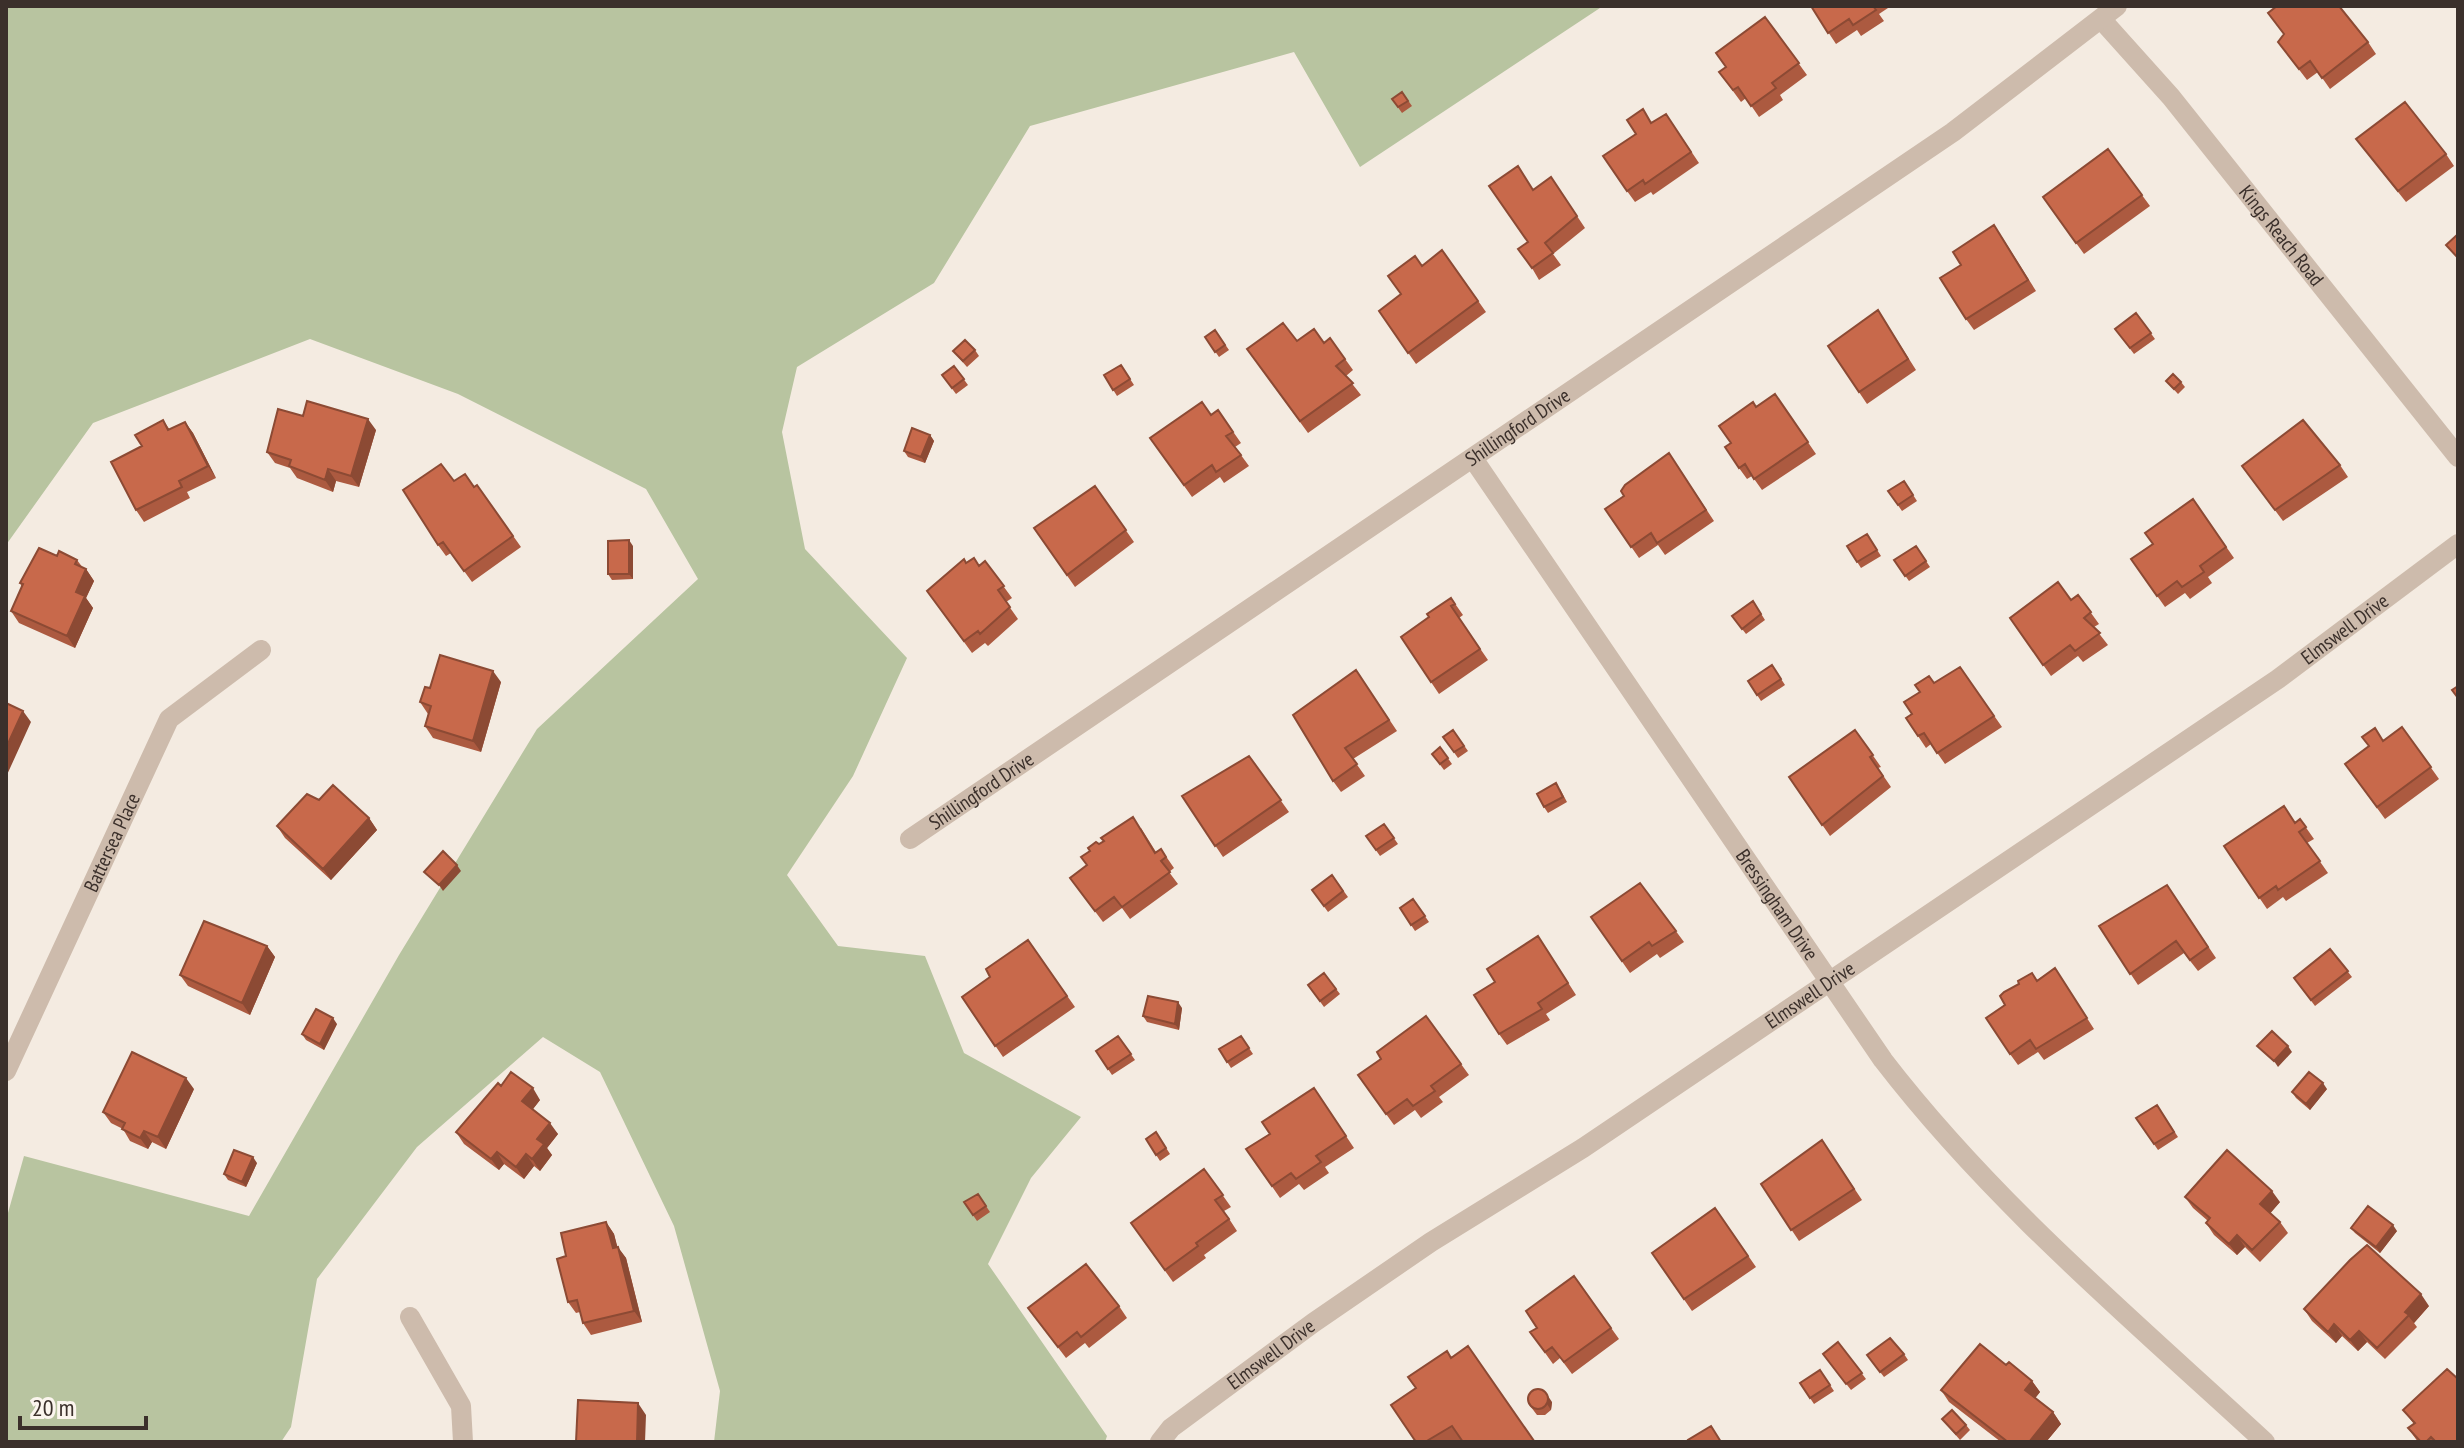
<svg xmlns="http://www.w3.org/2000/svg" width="2464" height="1448" viewBox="0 0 2464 1448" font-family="'PT Sans Narrow',sans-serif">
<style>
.green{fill:#b8c4a0}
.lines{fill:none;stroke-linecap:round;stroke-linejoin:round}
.minor{stroke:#cdbbac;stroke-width:20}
.wall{fill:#ac5a40}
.shaded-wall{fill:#8c4a34}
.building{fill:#c8694b;stroke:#8c4a34;stroke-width:2}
.labels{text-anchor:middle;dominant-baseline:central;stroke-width:6;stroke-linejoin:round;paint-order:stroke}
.street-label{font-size:20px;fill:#3b302b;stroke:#fbf5ee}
</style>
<rect width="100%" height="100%" fill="#f4ebe1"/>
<path class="green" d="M6,6h1597l-243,161 -66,-115 -264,74 -96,157 -137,84 -15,65 23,117 102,109 -54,118 -66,99 51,71 87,10 39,97 117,64 -50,61 -43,86 119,172 -2,6h-391l6,-51 -46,-165 -74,-154 -57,-35 -126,110 -100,132 -26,148 -10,15h-275v-222l18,-64 225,60 150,-261 138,-226 161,-150 -52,-90 -188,-95 -148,-55 -217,84 -87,122z"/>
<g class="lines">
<g class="minor">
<path id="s1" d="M2101,19l70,78 287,360"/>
<path id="s2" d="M1474,460l409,600c110,143 250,260 382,382"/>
<path id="s3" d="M910,839l1043,-707 164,-126"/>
<path id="s4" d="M6,1071l163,-352 92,-69"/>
<path d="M410,1317l51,89 2,36"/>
<path id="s5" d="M1160,1442l11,-14 142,-105 118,-81 152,-94 695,-469 180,-135"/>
</g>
</g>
<path class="wall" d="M1811,6h80l-12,8 5,7 -23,15 -4,-6 -21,14z
M1765,17l42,58 -27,20 3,5 -24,17 -13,-19 -5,4 -22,-30 7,-5z
M2278,42h90l8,12 -46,35 -12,-17 -11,8z
M1402,92l10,14 -10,7 -10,-14z
M1666,114l33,49 -46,32 -2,-3 -16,10 -8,-11 9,-57z
M2356,139l90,15 8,12 -48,36z
M2108,149l42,57 -66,48 -41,-57z
M1551,177l34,51 -32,26 8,11 -22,15 -7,-12 -4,-26 6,-52z
M2002,237l34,54 -62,39 -8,-11z
M1442,250l44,62 -70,52 -37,-53 22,-16 21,-29z
M1878,310l38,60 -49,34 -39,-58z
M2136,313l19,26 -21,15 -19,-25z
M1215,330l14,20 -10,7 -14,-20z
M1330,338l23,32 -7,6 15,19 -53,38 -61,-84 50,-8 27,2z
M975,350l4,6 -12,11 -14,-16z
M1121,365l13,20 -17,11 -13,-21z
M954,366l14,19 -12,9 -14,-19z
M2166,381l15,1 4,5 -7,7z
M1775,394l41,60 -54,36 -10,-14 -5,3 -8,-11 -8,-25 25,-36z
M1218,410l23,33 -6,4 14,19 -25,17 -4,-6 -28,20 -42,-59 61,-23z
M303,416l73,14 -17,57 -23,-6 -3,11 -36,-14 -7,-10 -15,-5 -8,-11z
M163,420l7,10 15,-8 8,11 23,45 -29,14 3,6 -46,24 -8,-12 6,-64z
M930,435l4,6 -9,22 -17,-6 -4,-6z
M1669,453l45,68 -49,34 -7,-10 -19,13 -34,-49 19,-13z
M2340,465l8,12 -65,44 -41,-55z
M454,481l20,6 3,-2 44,62 -49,35 -21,-29 -5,3 -8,-11z
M1904,481l13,20 -15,10 -14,-20z
M1095,486l39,56 -59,45 -41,-59z
M2193,499l41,59 -26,19 4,6 -22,16 -5,-6 -20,14 -34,-48 21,-15z
M1867,534l14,22 -20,12 -14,-22z
M633,546v33l-21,1 -4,-6z
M1916,546l14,21 -21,14 -15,-21z
M57,556l20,4 6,8 3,1 8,12 -8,17 7,10 -18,40 -56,-25 -8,-12 11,-24 -2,-4z
M985,561l27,37 -6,4 12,17 -30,27 -3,-3 -13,10 -45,-62 39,-28 13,3z
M2078,595l21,29 -5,3 14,18 -25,17 -5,-6 -27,20 -41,-58 61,-18z
M1451,598l12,17 -4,3 29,42 -49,34 -38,-57 28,-20z
M1753,601l12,19 -19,14 -14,-18z
M1772,665l13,20 -24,16 -13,-20z
M1960,667l42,60 -57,37 -14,-20 -5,4 -8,-12 -6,-22 8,-22z
M1356,670l41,61 -44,28 12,17 -24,16 -8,-11z
M501,682l-20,70 -48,-14 -8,-12 3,-12 -8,-12 10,-14z
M2402,727l37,52 -54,40 -40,-55 38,-23z
M1453,730l15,21 -10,7 -15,-21z
M1855,730l26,37 -3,1 13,19 -61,49 -41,-59z
M1440,747l12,17 -8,6 -12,-16z
M1249,756l40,56 -66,45 -41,-61z
M1560,789l7,13 -19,11 -4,-6z
M319,800l50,18 8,12 -46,50 -46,-42 -8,-12z
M2300,819l14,20 -7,4 21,30 -42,28 -3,-4 -16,12 -43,-63 72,-23z
M1384,824l14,20 -18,12 -14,-20z
M1141,828l15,24 5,-3 13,19 -5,4 9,12 -48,35 -8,-11 -19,14 -33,-44 17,-13 12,-21z
M1332,875l16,22 -20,15 -16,-22z
M1640,883l44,59 -24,16 -3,-4 -27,19 -39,-56z
M2167,885l49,73 -18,13 -14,-18 -46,32 -39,-59z
M1413,899l16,23 -14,9 -15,-23z
M1028,940l47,67 -72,50 -41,-60 28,-20z
M267,946l8,11 -25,58 -62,-29 -8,-11z
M1546,948l30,47 -30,19 4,6 -43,25 -8,-11 -4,-52z
M2330,949l22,28 -37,29 -21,-28z
M2055,968l39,61 -50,31 -6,-8 -20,13 -8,-11 -5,-49 32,-25z
M1324,973l16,21 -16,13 -16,-22z
M1182,1008l-3,22 -32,-8 -4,-6z
M1426,1016l43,59 -30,22 4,5 -22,16 -6,-8 -21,15 -36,-50 23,-16z
M337,1024l-13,26 -18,-10 -4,-6z
M1118,1036l17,24 -23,15 -16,-24z
M1241,1036l12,18 -22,14 -12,-19z
M501,1086l39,14 -8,10 26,24 -11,14 5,7 -12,16 -6,-5 -10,13 -20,-15 -5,6 -35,-26 -8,-12z
M1314,1088l40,60 -29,19 4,6 -25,17 -5,-6 -19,14 -34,-49 24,-15z
M194,1089l-28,60 -14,-7 -4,7 -18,-8 -7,-12 -12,-6 -8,-11z
M2327,1089l-17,21 -14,-12 -4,-6z
M2157,1105l21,32 -20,13 -22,-32z
M1156,1132l14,22 -10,7 -14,-22z
M1822,1140l40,60 -63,41 -38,-57z
M257,1163l-11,24 -18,-7 -4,-6z
M1204,1169l27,38 -7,4 13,20 -33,24 2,3 -33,24 -42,-59z
M978,1194l12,18 -13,9 -13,-19z
M2185,1197l95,5 -10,11 10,9 8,11 -28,29 -15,-15 -8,8 -23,-20 -8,-12 2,-2 -15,-13z
M1715,1208l41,59 -64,44 -40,-58z
M606,1222l8,12 3,13 9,11 16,64 -51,13 -8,-12 -3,-11 -4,1 -8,-11 -2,-46z
M2351,1228l46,3 -17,22 -25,-20z
M1574,1276l45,63 -47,35 -12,-16 -7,6 -15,-21 -1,-15z
M1119,1306l8,12 -38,30 -4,-5 -19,15 -38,-50z
M2429,1306l-15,17 3,4 -32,32 -18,-17 -9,9 -16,-15 -6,7 -24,-22 -8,-12z
M1838,1342l28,37 -15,11 -28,-36z
M1904,1354l4,6 -24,17 -17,-22z
M1452,1358l83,84h-119v-53z
M2006,1365l26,16 8,11 -5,6 18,14 8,12 -15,18h-45l-52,-40 -8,-12z
M1820,1370l14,21 -20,13 -14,-21z
M1552,1402l-1,8 -6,5h-8l-9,-12z
M2403,1410l55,32h-40l-10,-14 6,-4z
M1942,1419l24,6 4,5 -10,10z"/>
<path class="shaded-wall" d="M368,419l8,11 -17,57 -8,-11z
M185,422l8,11 23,45 -8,-12z
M930,435l4,6 -9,22 -4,-6z
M328,469l8,12 -3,11 -8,-12z
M629,540l4,6v33l-4,-5z
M86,569l8,12 -8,17 7,10 -18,40 -8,-12 9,-44z
M493,671l8,11 -20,70 -8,-11z
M23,711l8,11 -25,55v-29z
M369,818l8,12 -46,50 -8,-11z
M457,865l4,6 -18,20 -4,-6z
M267,946l8,11 -25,58 -8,-12z
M1178,1002l4,6 -3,22 -4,-6z
M333,1018l4,6 -13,26 -4,-6z
M2288,1046l4,6 -14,15 -4,-6z
M186,1078l8,11 -28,60 -8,-12z
M2323,1083l4,6 -17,21 -4,-6z
M533,1088l7,12 -10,13 -8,-12z
M550,1123l8,11 -11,14 5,7 -12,16 -8,-12 5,-20z
M144,1131l8,11 -4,7 -8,-11z
M497,1152l7,12 -5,6 -8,-11z
M526,1154l8,12 -10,13 -8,-12z
M253,1157l4,6 -11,24 -4,-5z
M2272,1191l8,11 -12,14 -8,-12z
M606,1222l8,12 7,26 -8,-12z
M2393,1225l4,6 -17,22 -4,-6z
M2237,1235l8,12 -8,8 -8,-11z
M618,1247l8,11 16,64 -8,-11z
M2421,1294l8,12 -15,17 -9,-11z
M2334,1324l8,12 -6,7 -8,-11z
M2359,1331l8,11 -9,9 -8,-11z
M2032,1381l8,11 -7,9 -8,-11z
M1548,1396l4,6 -1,8 -4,-6z
M638,1403l8,12 -1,27h-8z
M2053,1412l8,12 -15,18h-17z"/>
<path class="building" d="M1811,6h62l3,4 -23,15 -4,-6 -21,14z
M2277,6h62l29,36 -46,36 -12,-17 -11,8 -21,-27 6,-8 -16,-21z
M1765,17l34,46 -27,20 4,5 -25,18 -13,-19 -5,3 -14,-18 7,-5 -10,-14z
M1402,92l6,9 -10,6 -6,-8z
M2405,102l41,52 -48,37 -42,-52z
M1643,109l8,14 15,-9 25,38 -46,32 -2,-4 -16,11 -24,-35 33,-22 -9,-14z
M2108,149l34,46 -66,48 -33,-46z
M1518,166l15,24 18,-13 26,39 -32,27 8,10 -21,15 -14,-19 10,-7 -39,-56z
M1994,225l34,55 -62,39 -26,-41 21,-13 -8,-13z
M2458,234v24l-12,-13z
M1442,250l36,51 -70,52 -29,-42 22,-17 -13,-18 27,-20 7,10z
M1878,310l30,49 -49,33 -31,-46z
M2136,313l15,20 -21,15 -15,-19z
M1283,323l14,18 17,-12 10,14 6,-5 15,21 -9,7 17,17 -53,38 -53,-72z
M1215,330l10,15 -10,7 -10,-15z
M965,340l10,10 -12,11 -10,-10z
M1121,365l9,14 -17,11 -9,-15z
M954,366l10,13 -12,9 -10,-13z
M2173,374l8,8 -7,7 -8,-8z
M1775,394l33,48 -54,37 -9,-15 -6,4 -14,-21 6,-4 -12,-17 34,-24 3,5z
M307,401l61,18 -17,57 -23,-7 -3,11 -36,-14 2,-6 -24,-8 11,-43 25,7z
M1202,402l9,13 7,-5 15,22 -7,4 15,19 -25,17 -4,-7 -28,20 -34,-47z
M163,420l5,10 17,-8 23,44 -29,15 3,6 -46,23 -25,-48 31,-16 -7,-11z
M2303,420l37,45 -65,45 -33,-44z
M912,428l18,7 -9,22 -17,-6z
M1669,453l37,57 -49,33 -6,-10 -20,14 -26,-38 19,-13 -3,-5 4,-6z
M441,464l13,17 11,-7 9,13 3,-2 36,51 -49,35 -21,-29 -5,3 -35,-55z
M1904,481l9,14 -15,10 -10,-14z
M1095,486l31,44 -59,45 -33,-47z
M2193,499l33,48 -26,19 4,6 -22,15 -5,-6 -20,15 -26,-37 22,-15 -8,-11z
M1867,534l10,16 -20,12 -10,-16z
M629,540v34h-21v-33z
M1916,546l10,15 -21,15 -11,-16z
M39,548l18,8 2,-5 18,9 -2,4 11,5 -10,23 9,4 -18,40 -56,-25 12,-27 -3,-1z
M974,558l5,8 6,-5 19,25 -6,4 12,17 -30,27 -2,-3 -14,10 -37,-50 37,-32 2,4z
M2058,582l13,18 7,-5 13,17 -7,6 16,15 -25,18 -5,-6 -27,20 -33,-47z
M1451,598l4,6 -4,2 29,43 -49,33 -30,-45 28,-20 -2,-3z
M1753,601l8,13 -19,15 -10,-13z
M440,655l53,16 -20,70 -48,-15 6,-20 -11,-4 5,-15 5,1z
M1772,665l9,14 -24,16 -9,-14z
M1960,667l34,49 -57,37 -13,-20 -6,3 -12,-18 6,-4 -8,-12 16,-10 -5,-7 14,-9 5,7z
M1356,670l33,50 -44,28 12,16 -24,17 -40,-66z
M2458,686v12l-6,-8z
M6,703l17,8 -17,37z
M2402,727l29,40 -54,40 -32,-43 24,-18 -7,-9 13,-9 8,13z
M1453,730l11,16 -10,6 -11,-15z
M1855,730l18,25 -3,2 13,19 -61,49 -33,-48z
M1440,747l8,11 -8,6 -8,-10z
M1249,756l32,44 -66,46 -33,-50z
M1556,783l7,14 -19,10 -7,-13z
M333,785l36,33 -46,51 -46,-43 30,-32 12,6z
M2284,806l11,17 5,-4 6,8 -7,5 21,29 -42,29 -2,-4 -17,12 -35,-52z
M1133,817l22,36 6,-4 5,8 -5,4 9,11 -48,35 -8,-10 -19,14 -25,-33 17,-13 -6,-8 9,-6 -2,-3 8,-6 3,2 5,-3 -3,-3z
M1384,824l10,14 -18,12 -10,-14z
M443,851l14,14 -18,20 -15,-13z
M1332,875l11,16 -19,15 -12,-16z
M1640,883l36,48 -24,15 -3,-4 -27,19 -31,-44z
M2167,885l41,62 -18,13 -14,-19 -46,33 -31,-48z
M1413,899l12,17 -14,9 -11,-17z
M204,921l63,25 -25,57 -62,-28z
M1538,936l30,47 -30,20 4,6 -43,25 -25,-39 21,-13 -8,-13z
M1028,940l39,56 -72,50 -33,-49 28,-20 -4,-8z
M2330,949l18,22 -37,29 -17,-22z
M2055,968l32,50 -51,31 -6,-9 -20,14 -24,-36 19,-13 -5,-9 4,-4 15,-8 -1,-3 14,-8 5,8z
M1324,973l12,16 -16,12 -12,-16z
M1148,996l30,6 -3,22 -32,-8z
M316,1009l17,9 -13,26 -18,-10z
M1426,1016l35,48 -30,22 4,5 -22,15 -6,-7 -21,15 -28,-39 23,-16 -4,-7z
M2272,1031l16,15 -14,15 -17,-15z
M1118,1036l13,18 -23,15 -12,-18z
M1241,1036l8,12 -22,14 -8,-13z
M132,1052l54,26 -28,59 -14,-6 -4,7 -18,-9 3,-6 -22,-11z
M511,1072l22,16 -11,13 28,22 -13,16 7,5 -12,15 -6,-5 -10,13 -19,-15 -6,7 -35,-27 42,-49 3,3z
M2309,1072l14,11 -17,21 -14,-12z
M1314,1088l32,48 -30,20 5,6 -25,17 -5,-6 -19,13 -26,-37 24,-15 -8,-12z
M2157,1105l17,27 -20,12 -18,-26z
M1156,1132l10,16 -10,7 -10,-16z
M1822,1140l32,49 -63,41 -30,-46z
M234,1150l19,7 -11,25 -18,-8z
M2227,1150l45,41 -12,13 20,18 -28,28 -15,-15 -8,9 -23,-21 4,-5 -25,-21z
M1204,1169l19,26 -8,5 14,19 -33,24 2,3 -33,24 -34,-47z
M978,1194l8,12 -13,9 -9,-13z
M2368,1206l25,19 -17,22 -25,-19z
M1715,1208l33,48 -64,43 -32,-46z
M606,1222l7,26 5,-1 16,64 -51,12 -6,-23 -9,2 -11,-43 9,-3 -5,-23z
M2367,1245l54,49 -16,18 4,3 -32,33 -18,-17 -9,9 -16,-16 -6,8 -24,-23 46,-49z
M1086,1264l33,42 -38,31 -4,-5 -19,15 -30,-39z
M1574,1276l37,52 -47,34 -12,-15 -7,5 -15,-20 7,-4 -11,-17z
M1890,1338l14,16 -24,18 -13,-17z
M1838,1342l24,31 -16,11 -23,-30z
M1980,1344l26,21 3,-3 23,19 -7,9 28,22 -24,30h-21l-67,-52z
M1468,1346l66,95 -1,1h-70l-11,-16 -27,16h-9l-25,-37 25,-17 -8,-11 39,-26 4,7z
M2447,1369l11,10v63h-22l-5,-5 -5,5h-5l-13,-14 7,-5 -12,-13z
M1820,1370l10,15 -20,13 -10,-15z
M1528 1399a10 10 0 1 1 20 0a10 10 0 1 1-20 0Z
M578,1400l60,3 -1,39h-61z
M1952,1410l14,15 -10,9 -14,-15z
M1711,1426l10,16h-32l-1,-2z"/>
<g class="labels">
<g class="street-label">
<text stroke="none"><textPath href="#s1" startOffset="282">Kings Reach Road</textPath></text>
<text stroke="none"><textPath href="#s3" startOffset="734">Shillingford Drive</textPath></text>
<text stroke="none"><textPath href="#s5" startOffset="1438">Elmswell Drive</textPath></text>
<text stroke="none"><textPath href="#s3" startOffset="86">Shillingford Drive</textPath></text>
<text stroke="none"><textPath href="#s4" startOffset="252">Battersea Place</textPath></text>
<text stroke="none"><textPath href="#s2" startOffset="538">Bressingham Drive</textPath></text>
<text stroke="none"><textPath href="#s5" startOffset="790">Elmswell Drive</textPath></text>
<text stroke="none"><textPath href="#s5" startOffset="142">Elmswell Drive</textPath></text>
</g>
</g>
<rect width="2464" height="1448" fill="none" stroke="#3b302b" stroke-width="16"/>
<path d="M20 1416v12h126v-12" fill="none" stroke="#3b302b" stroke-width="4"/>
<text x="32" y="1416" font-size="24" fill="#3b302b" stroke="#fbf5ee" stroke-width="6" paint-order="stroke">20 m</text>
</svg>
